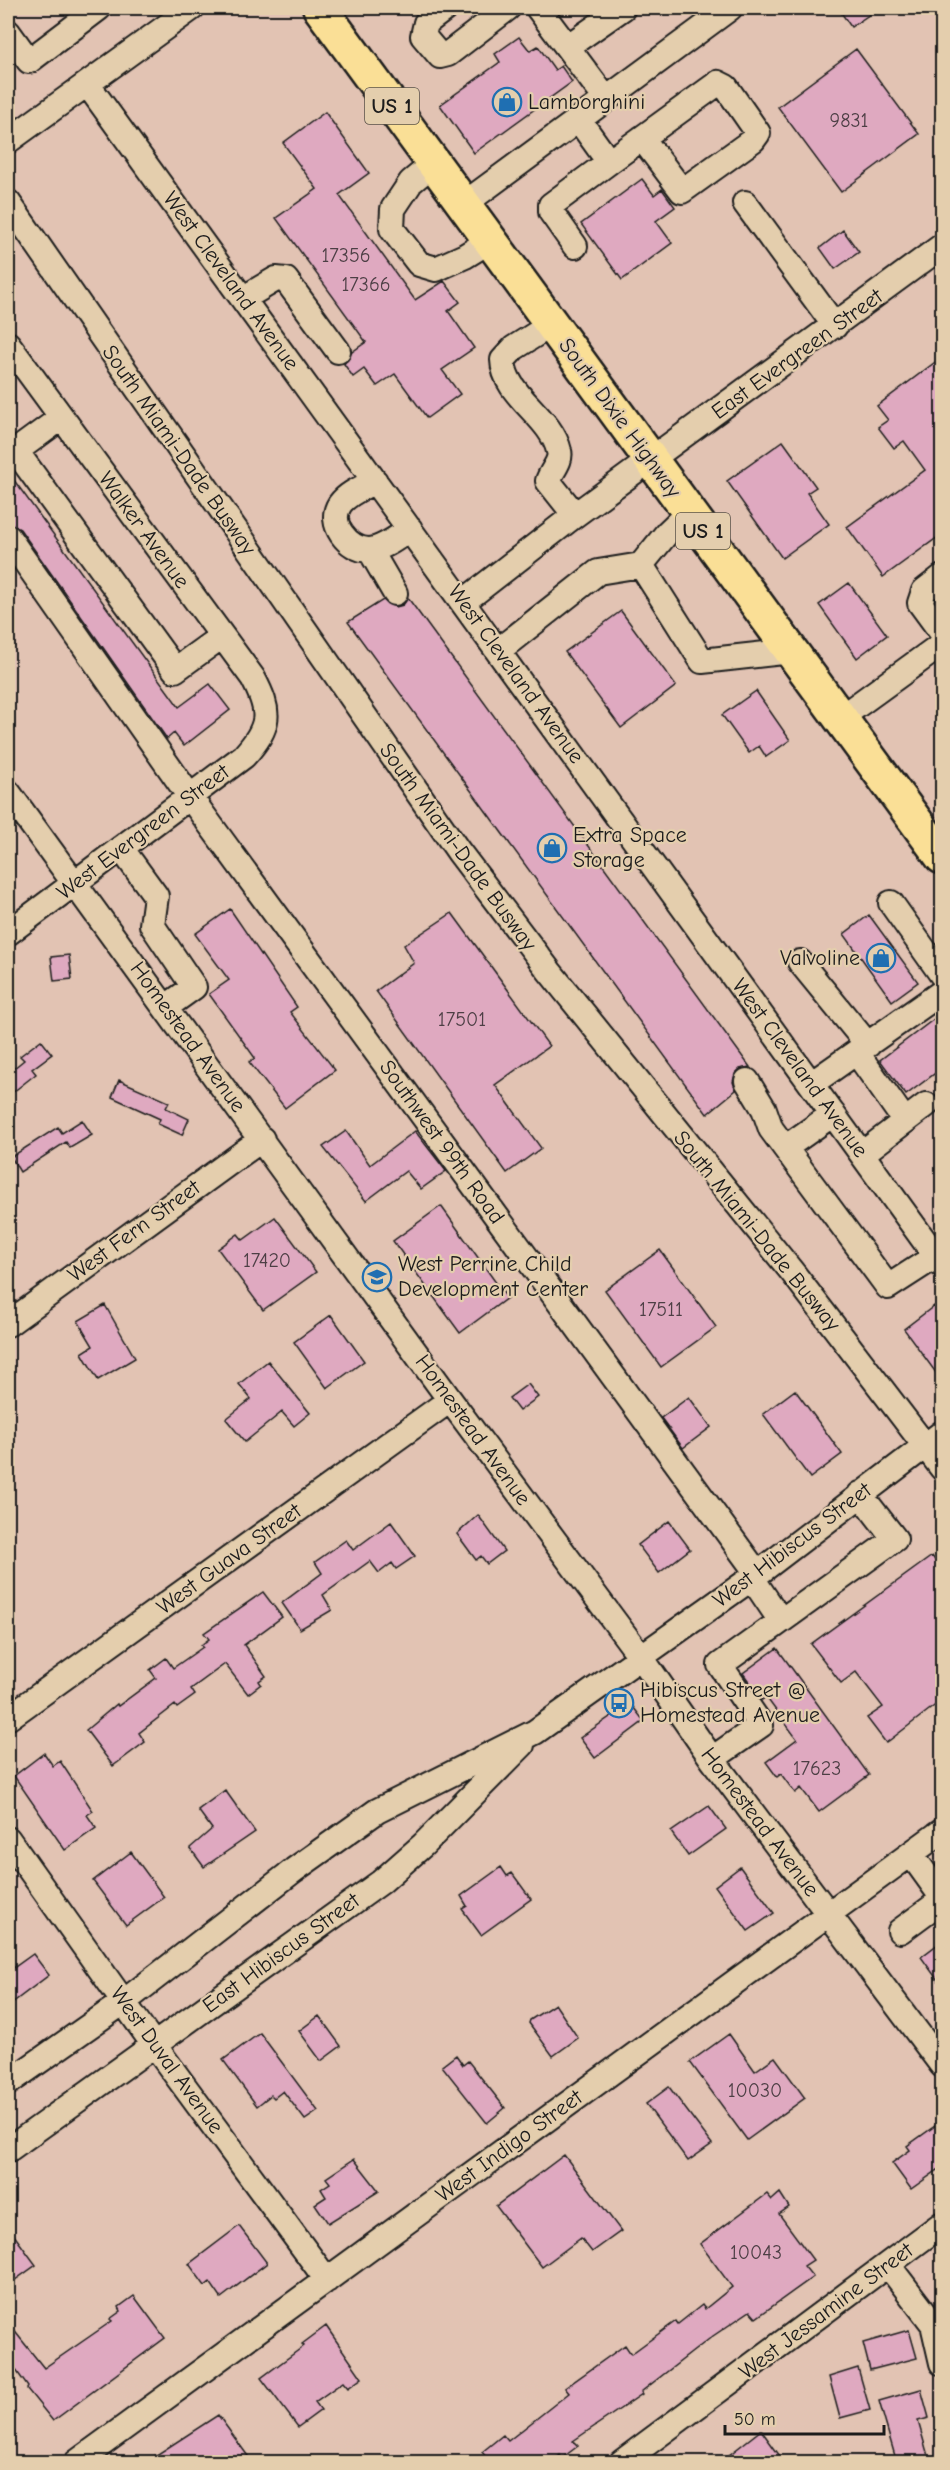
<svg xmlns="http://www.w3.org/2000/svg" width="950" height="2470" viewBox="0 0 950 2470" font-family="'Comic Neue',sans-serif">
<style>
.building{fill:#dfa9c0;stroke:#1c1c1c;stroke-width:1.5}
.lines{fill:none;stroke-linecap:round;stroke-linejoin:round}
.minor-casing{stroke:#1c1c1c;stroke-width:28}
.highway-casing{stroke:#1c1c1c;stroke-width:38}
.minor{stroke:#e4cead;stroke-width:24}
.highway{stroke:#fadf96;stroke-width:33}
.labels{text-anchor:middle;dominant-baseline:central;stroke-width:4.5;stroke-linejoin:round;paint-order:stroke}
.number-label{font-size:20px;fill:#4d3f45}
.shield{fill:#e4cead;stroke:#585148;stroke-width:1.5}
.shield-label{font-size:21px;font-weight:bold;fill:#1c1c1c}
.poi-label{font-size:22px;fill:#1c1c1c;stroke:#e4cead;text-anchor:start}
.street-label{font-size:22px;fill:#1c1c1c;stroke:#e4cead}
</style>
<rect width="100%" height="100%" fill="#e2c3b3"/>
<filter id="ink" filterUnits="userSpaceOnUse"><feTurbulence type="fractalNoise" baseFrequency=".0167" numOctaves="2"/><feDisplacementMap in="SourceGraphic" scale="12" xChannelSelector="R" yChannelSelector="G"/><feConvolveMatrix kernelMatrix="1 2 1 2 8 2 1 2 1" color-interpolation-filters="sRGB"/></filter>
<g filter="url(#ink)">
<path class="building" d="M838,8h41l-28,19z
M519,37l11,14 8,-5 17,24 6,-4 11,16 -98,71 -34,-48 60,-43 -5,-8z
M856,49l63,85 -78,58 -63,-85z
M325,112l44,61 -30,22 76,105 29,-19 16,21 -12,9 26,37 -32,22 18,24 -33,24 -32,-44 -18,12 -13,-17 -11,8 -9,-13 8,-12 14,-10 -90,-124 41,-29 -34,-46z
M642,179l12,16 8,-6 13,18 -19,14 16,22 -50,37 -41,-56z
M843,230l16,22 -24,17 -15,-21z
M942,357v177l-59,43 -36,-50 78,-57 -21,-29 -10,7 -16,-21 10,-7 -11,-14z
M783,441l33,46 -9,6 22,31 -47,34 -55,-77z
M8,472l171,235 31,-23 20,26 -46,36 -10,-13 -7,6 -147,-210 -12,-6z
M849,583l38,52 -30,23 -38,-53z
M408,598l342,469 -10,2 -5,5 -2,8 3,8 -29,24 -359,-492 35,-22 13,7 7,-2z
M621,611l55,75 -55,42 -56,-76z
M756,691l34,49 -24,17 -7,-11 -10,7 -27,-38z
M230,909l67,98 -7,5 45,58 -50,38 -36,-46 6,-4 -46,-64 20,-14 -34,-46z
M452,913l97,133 -54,39 46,63 -34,25 -131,-182 38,-28 -10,-18z
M869,915l49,67 -26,19 -48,-67z
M69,955l3,24 -18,2 -3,-24z
M942,1013v55l-36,27 -26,-35z
M41,1040l11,14 -20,15 4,5 -28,22v-23l16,-13 -4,-4z
M119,1080l50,22 -3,6 23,11 -7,16 -24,-11 2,-5 -48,-22z
M82,1120l10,15 -22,13 -4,-6 -46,30 -9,-15 47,-30 4,6z
M346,1131l24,34 45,-34 31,40 -25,18 -15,-18 -40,30 -43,-54z
M441,1206l66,92 -47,35 -67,-92z
M275,1217l41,55 -53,38 -45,-61 20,-15 5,6z
M660,1250l56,77 -55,40 -56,-77z
M105,1305l30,53 -37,22 -16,-27 11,-7 -15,-25z
M934,1306l8,11v64l-38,-52z
M331,1315l33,46 -37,27 -33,-46z
M268,1361l42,52 -16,13 -12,-14 -37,30 -19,-23 25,-20 -12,-15z
M528,1384l10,13 -19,14 -10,-13z
M795,1390l47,64 -32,24 -47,-64z
M689,1397l22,30 -28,21 -22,-30z
M478,1515l26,36 -17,13 -6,-8 -5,4 -19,-26z
M669,1521l21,28 -31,24 -21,-28z
M391,1522l24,34 -19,13 -4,-6 -13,10 -9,-12 -47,34 9,15 -32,19 -18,-26 40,-30 -7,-11 31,-22 7,10z
M932,1556l10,14v130l-56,43 -19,-25 16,-11 -27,-35 -15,11 -30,-39z
M263,1592l19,25 -38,28 22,31 -7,5 2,3 -13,10 -23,-30 -34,25 4,6 -18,13 -2,-3 -36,28 6,9 -32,24 -27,-36 31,-26 1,2 38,-28 -6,-8 16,-12 7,10 30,-21 -2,-2 8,-6 -5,-6z
M777,1648l92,127 -50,37 -18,-24 -6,5 -14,-19 -4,3 -11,-15 31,-23 -31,-42 -4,3 -19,-27z
M630,1703l14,18 -49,37 -15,-20z
M44,1753l9,13 7,-5 33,50 -6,4 9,13 -31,22 -51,-74z
M225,1790l30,42 -51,35 -14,-19 22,-19 -14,-19z
M709,1806l17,23 -38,27 -17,-24z
M131,1852l33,45 -38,28 -33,-44z
M501,1867l6,9 5,-3 19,26 -50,36 -19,-26 5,-3 -6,-10z
M740,1867l34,46 -26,18 -33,-45z
M942,1941v45l-21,-29z
M33,1954l16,21 -41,31v-34z
M555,2004l23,34 -25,18 -24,-33 1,-3z
M319,2016l22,30 -20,15 -22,-30z
M260,2033l58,78 -13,9 -22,-29 -9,7 -3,-3 -14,11 -34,-46z
M729,2034l26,37 20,-14 30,41 -58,42 -57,-78z
M456,2055l7,10 5,-4 37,47 -18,15 -45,-57z
M669,2087l43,57 -24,17 -42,-57z
M942,2121v46l-31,22 -19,-26 18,-13 -3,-4z
M564,2155l57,76 -29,21 -11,-14 -39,29 -46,-61z
M354,2159l25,32 -51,32 -13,-19 11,-7 -5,-8 9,-6 -4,-5z
M780,2193l9,14 -10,7 34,46 -9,6 9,11 -57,41 -6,-7 -37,25 -72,56 1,2 -69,47 5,5 -16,12 -2,-3 -10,8h-59l-9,-11 21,-17 5,6 61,-48 -4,-5 60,-43 6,9 45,-33 2,3 24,-19 3,4 27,-22 -32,-43 67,-50 5,6z
M239,2226l28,37 -46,35 -11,-16 -5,4 -16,-22z
M8,2227l28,38 -28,20z
M134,2296l31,42 -112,83 -26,-32 1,-2 -20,-28v-36l36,45 68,-47 -2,-2 11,-8 -2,-4z
M326,2326l36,52 -14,10 -5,-6 -28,20 6,8 -23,17 -37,-49 43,-32 -2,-2z
M909,2330l8,28 -47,12 -7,-27z
M858,2368l12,42 -30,8 -11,-41z
M921,2389l8,29 -11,3 12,42h-33l-18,-62z
M218,2415l35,48h-109z
M761,2430l24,33h-66z"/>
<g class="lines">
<g class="minor-casing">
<path id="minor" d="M446,8l-20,15 -3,13 17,20 8,-2 60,-46
M538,8l68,91
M8,32l21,29 70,-53
M567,47l56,-39
M88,85l854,1180
M578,119l31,43 109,-79 8,4 32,46 -5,7 -71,51 -40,-53
M8,141l184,-133
M434,163l-23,19 -18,27 -1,20 27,35 17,5 29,-13 26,-16
M8,202l451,650 91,120 243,301 149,195
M745,203l90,123
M464,204l266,-196
M575,246l-24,-34v-7l58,-43
M244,298l32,-19 10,1 52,71
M552,324l-38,24 -11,12c1,36 48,56 56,91 3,10 -8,20 -11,30l27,34
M8,344l245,334c18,34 18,48 -9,78l-236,177
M61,418l-45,33 159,219 47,-34
M375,481c-11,6 -27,12 -35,23 -13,19 8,46 29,46 14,-1 29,-13 41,-21
M689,512l-22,21 -26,32 61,96 90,-10
M8,537l182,260 567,776
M370,550l25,43
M942,577l-18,14 -4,12 22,30
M463,602l112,-87 367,-269
M499,650l99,-78 43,-7
M840,718l102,-74
M8,792l442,608 191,257 71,102 230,306
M121,848l35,48 -4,29 42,62 -28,20
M891,903l51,72
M800,962l68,83
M857,1053l48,68
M747,1081l17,28 7,20 117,158 48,-31
M811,1084l131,-92
M785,1148l48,-34
M862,1154l64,-49
M8,1324l254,-185
M752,1578l29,43
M8,1718l442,-318
M712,1759l49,-34 -41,-60 175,-126 -35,-45
M8,1839l146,206 173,235
M911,1854l31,43
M900,1931l42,-31
M8,2083l117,-82 169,-131 83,-59 158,-79 217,-154 190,-145
M8,2150l373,-268 42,-37 99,-100
M888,2265l45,59 9,39
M77,2462l865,-631
M622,2462l320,-238"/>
</g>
<g class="highway-casing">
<path id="highway" d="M320,8l622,849"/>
</g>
<use href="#minor" class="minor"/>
<use href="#highway" class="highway"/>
</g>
</g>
<defs>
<g id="shop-ring" transform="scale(1.5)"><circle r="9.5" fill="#e4cead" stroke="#1f6fb2" stroke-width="1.5"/><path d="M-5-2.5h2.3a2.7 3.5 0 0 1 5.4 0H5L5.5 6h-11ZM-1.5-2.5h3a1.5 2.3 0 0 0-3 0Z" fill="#1f6fb2"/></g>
<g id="school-ring" transform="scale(1.5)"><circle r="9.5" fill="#e4cead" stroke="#1f6fb2" stroke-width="1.5"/><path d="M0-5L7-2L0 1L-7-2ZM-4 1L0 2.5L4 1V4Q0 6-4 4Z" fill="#1f6fb2"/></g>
<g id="bus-ring" transform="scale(1.5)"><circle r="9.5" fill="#e4cead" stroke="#1f6fb2" stroke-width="1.5"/><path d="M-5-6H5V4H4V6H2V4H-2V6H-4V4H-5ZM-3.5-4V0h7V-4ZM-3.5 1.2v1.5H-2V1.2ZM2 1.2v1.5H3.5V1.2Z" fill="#1f6fb2"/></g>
</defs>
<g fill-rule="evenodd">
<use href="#shop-ring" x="507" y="102"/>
<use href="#shop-ring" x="552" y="848"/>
<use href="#shop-ring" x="881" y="958"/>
<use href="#school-ring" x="377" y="1277"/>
<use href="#bus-ring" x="619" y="1703"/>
</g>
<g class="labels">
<g class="number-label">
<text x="849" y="120">9831</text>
<text x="346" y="255">17356</text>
<text x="366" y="284">17366</text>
<text x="462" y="1019">17501</text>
<text x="267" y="1260">17420</text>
<text x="661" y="1309">17511</text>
<text x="817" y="1768">17623</text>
<text x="755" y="2090">10030</text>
<text x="756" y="2252">10043</text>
</g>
<g class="shield">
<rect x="365" y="88" width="54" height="36" rx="4.5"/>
<rect x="676" y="513" width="54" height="36" rx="4.5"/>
</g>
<g class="shield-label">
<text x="392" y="106">US 1</text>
<text x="703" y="531">US 1</text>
</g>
<g class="poi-label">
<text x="528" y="102">Lamborghini</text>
<text x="573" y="835">Extra Space<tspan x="573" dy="25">Storage</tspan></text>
<text x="860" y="958" text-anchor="end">Valvoline</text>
<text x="398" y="1264">West Perrine Child<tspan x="398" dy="25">Development Center</tspan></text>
<text x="640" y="1690">Hibiscus Street @<tspan x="640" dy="25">Homestead Avenue</tspan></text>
</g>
<g class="street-label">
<text transform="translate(231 281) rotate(54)">West Cleveland Avenue</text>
<text transform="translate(797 354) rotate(-36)">East Evergreen Street</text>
<text transform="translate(620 418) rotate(54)">South Dixie Highway</text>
<text transform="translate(179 450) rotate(55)">South Miami-Dade Busway</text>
<text transform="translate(144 530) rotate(54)">Walker Avenue</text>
<text transform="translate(516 674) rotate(54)">West Cleveland Avenue</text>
<text transform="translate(143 832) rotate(-37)">West Evergreen Street</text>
<text transform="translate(458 847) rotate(54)">South Miami-Dade Busway</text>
<text transform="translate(188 1037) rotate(54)">Homestead Avenue</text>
<text transform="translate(800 1068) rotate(54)">West Cleveland Avenue</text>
<text transform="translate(442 1142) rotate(54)">Southwest 99th Road</text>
<text transform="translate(134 1231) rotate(-36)">West Fern Street</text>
<text transform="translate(757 1231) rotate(51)">South Miami-Dade Busway</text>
<text transform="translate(473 1430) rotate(54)">Homestead Avenue</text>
<text transform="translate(792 1545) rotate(-37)">West Hibiscus Street</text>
<text transform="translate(229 1559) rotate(-36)">West Guava Street</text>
<text transform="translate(760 1822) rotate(53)">Homestead Avenue</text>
<text transform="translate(281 1953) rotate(-36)">East Hibiscus Street</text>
<text transform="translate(167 2060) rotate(54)">West Duval Avenue</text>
<text transform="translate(509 2146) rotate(-36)">West Indigo Street</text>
<text transform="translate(826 2311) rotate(-37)">West Jessamine Street</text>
</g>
</g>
<rect width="950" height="2470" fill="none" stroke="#e4cead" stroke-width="30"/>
<rect x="15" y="15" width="920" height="2440" fill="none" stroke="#1c1c1c" stroke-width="2" filter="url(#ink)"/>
<path d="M725 2425v9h159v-9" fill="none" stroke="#1c1c1c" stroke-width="3"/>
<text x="734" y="2425" font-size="18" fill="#1c1c1c" stroke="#e4cead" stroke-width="4.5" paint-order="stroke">50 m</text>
</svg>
